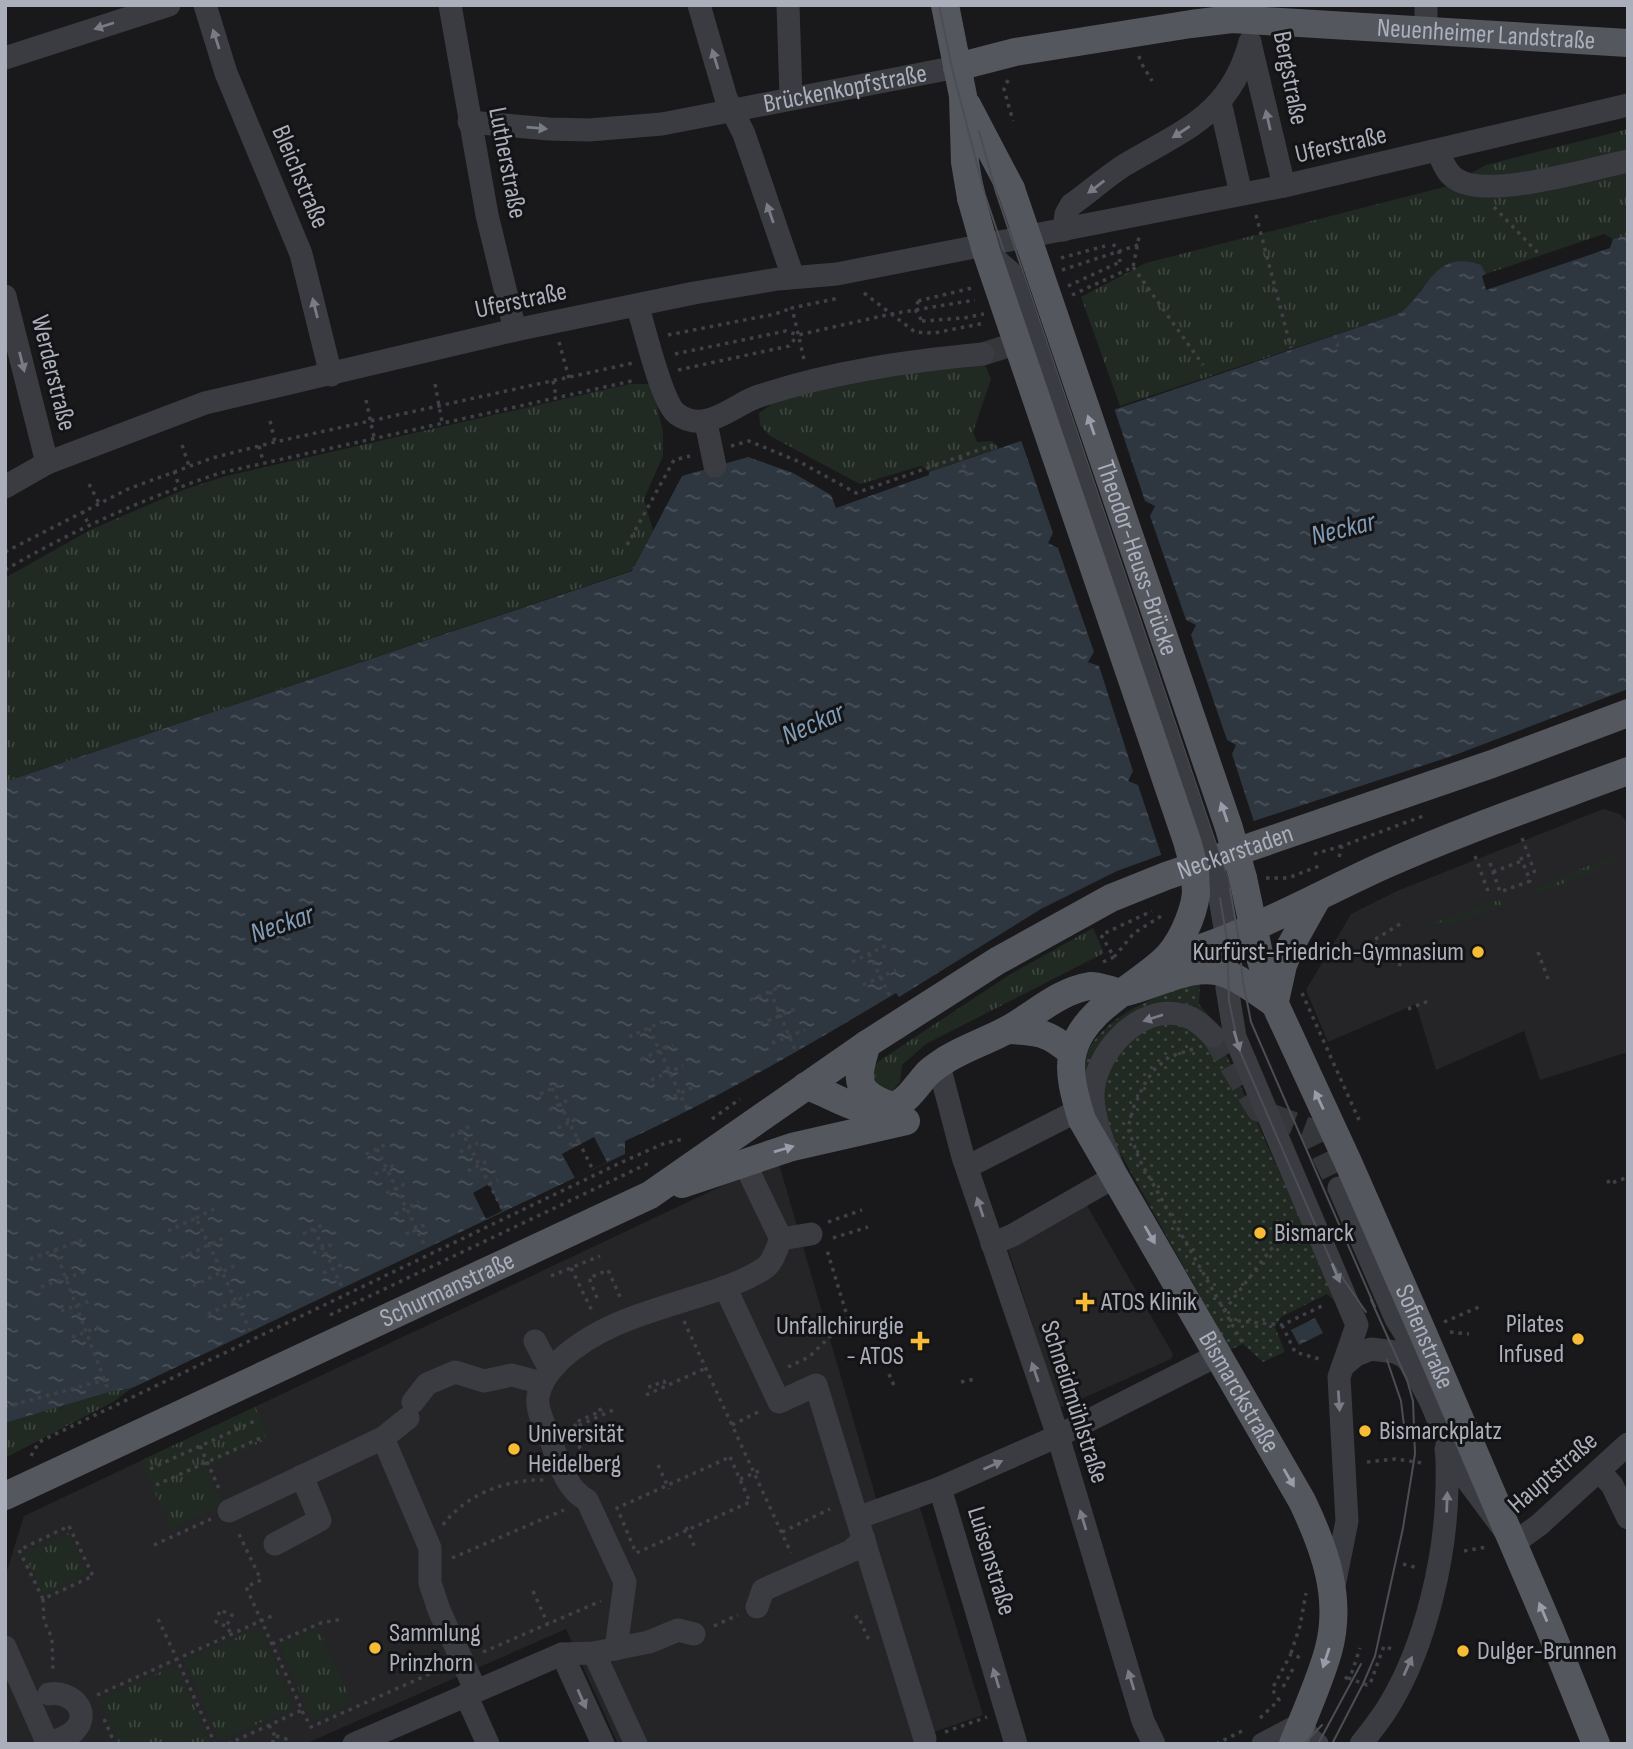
<svg xmlns="http://www.w3.org/2000/svg" width="1633" height="1749" viewBox="0 0 1633 1749" font-family="'Sofia Sans Condensed',sans-serif">
<style>
.built{fill:#252528}
.grass{fill:url(#grass-tufts)}
.park{fill:url(#park-dots)}
.water{fill:url(#water-ripples)}
.pier{fill:#19191b}
.lines{fill:none;stroke-linecap:round;stroke-linejoin:round}
.minor-tunnel{stroke:#36373b;stroke-width:23;stroke-dasharray:23 11;stroke-linecap:butt}
.path{stroke:#3f4147;stroke-width:3.5;stroke-dasharray:3.5 5;stroke-linecap:butt}
.minor{stroke:#3b3c42;stroke-width:23}
.major{stroke:#55575f;stroke-width:28}
.tram{stroke:#4c4e55;stroke-width:2}
.path-bridge{stroke:#3f4147;stroke-width:3.5;stroke-dasharray:3.5 5;stroke-linecap:butt}
.minor-bridge{stroke:#3b3c42;stroke-width:23}
.major-bridge{stroke:#55575f;stroke-width:28}
.oneway{fill:#797b85}
.oneway2{fill:#9a9da9}
.poi-dot{fill:#f6bc35;stroke:#141416;stroke-width:2.5}
.labels{text-anchor:middle;dominant-baseline:central;stroke-width:6;stroke-linejoin:round;paint-order:stroke}
.street-label{font-size:26px;fill:#abafbb;stroke:#141416}
.poi-label{font-size:26px;fill:#abafbb;stroke:#141416;text-anchor:start}
.water-label{font-size:28px;font-style:italic;fill:#819cb6;stroke:#141416}
</style>
<defs>
<pattern id="grass-tufts" width="24" height="20" patternUnits="userSpaceOnUse" patternTransform="scale(1.75)"><rect width="24" height="20" fill="#202922"/><path d="M3 7l-1-3M5 7V3M7 7l1-3M15 17l-1-3M17 17v-4M19 17l1-3" fill="none" stroke="#3e4640"/></pattern>
<pattern id="park-dots" width="8" height="8" patternUnits="userSpaceOnUse" patternTransform="scale(1.75)"><rect width="8" height="8" fill="#202922"/><path d="M2 2h.1M6 6h.1" fill="none" stroke="#3e4640" stroke-width="1.8" stroke-linecap="round"/></pattern>
<pattern id="water-ripples" width="26" height="14" patternUnits="userSpaceOnUse" patternTransform="scale(1.75)"><rect width="26" height="14" fill="#2e3740"/><path d="M2 4q2-2 4 0t4 0M15 11q2-2 4 0t4 0" fill="none" stroke="#4a515a"/></pattern>
</defs>
<rect width="100%" height="100%" fill="#19191b"/>
<path class="built" d="M1603,809l17,5 8,9v229l-88,28 -16,-49 -88,39 -20,-66 -88,38 -22,-52 45,-76 46,-23z
M779,1164l102,351 36,-17 66,217 -55,19 10,10h-320l-52,-115 -261,115h-300v-167l19,-61 721,-341z
M1086,1204l87,150 -2,5 -108,48 -4,-1 -51,-157z"/>
<path class="grass" d="M1628,129v106l-15,4 -9,-5 -118,40 -5,-9 -59,23 -9,15 -15,11 -278,92 -39,-109 65,-34 302,-77 38,-21z
M984,362l7,17 -18,53 4,10 15,-1 7,7 -70,24 -8,-6 -61,18 -90,-48 -10,-11 -1,-12 17,-12 47,-16z
M630,384h22l11,48v24l-19,43 9,32 -20,39 -628,212v-204l85,-48 93,-40 43,-14z
M1613,856l4,3 -23,9 1,4 -58,21 -2,-5z
M1499,900l3,6 -59,21 -2,-4 -23,8 -1,-2z
M1093,928l11,25 -178,91 -24,21 -2,17 -8,9 -7,1 -12,-13 2,-14 4,-4 130,-86z
M132,1388l-19,14 -108,56v-35l104,-31z
M255,1407l15,31 -64,30 17,37 -51,24 -32,-68z
M68,1533l19,42 -44,20 -19,-42z
M260,1627l35,80 -75,34 -36,-80z
M318,1627l34,76 -40,17 -33,-76z
M176,1665l35,79h-92l-20,-45z"/>
<path class="park" d="M1200,982l-1,22 16,19 11,31 114,252 -13,-12 -46,23 -6,10 10,25 -22,10 -20,-18 -13,6 -117,-210 -13,-38 9,-39 55,-57 -81,78c1,-11 1,-27 7,-37 21,-35 73,-54 110,-65z"/>
<path class="water" d="M1628,235v454l-173,66 -198,65 -140,51 -76,38 -142,88 -3,-4c-89,53 -177,105 -271,148v13l-493,234 -23,4 -104,31v-641l627,-211 50,-95 66,-19 45,16 38,22 5,13 93,-33v-3l469,-158c31,-19 33,-66 83,-49l5,9 -4,2 4,14 124,-42 3,-9z
M1315,1318l8,15 -24,12 -8,-15z"/>
<path class="pier" d="M1113,405l32,96 10,5 -5,10 36,104 10,5 -5,10 36,105 9,5 -4,9 23,71 -93,32 -24,-72 -10,-4 5,-10 -34,-105 -11,-4 6,-10 -36,-104 -10,-5 5,-10 -33,-96z
M594,1137l13,25 -32,16 -13,-24z
M489,1184l13,27 -16,8 -13,-26z"/>
<g class="lines">
<path class="minor-tunnel" d="M983,354l50,-16
M1213,1036l45,74 53,20 28,58"/>
<path class="path" d="M1139,56c2,9 9,17 13,25
M1008,80l-4,9 9,32
M1494,207l45,47
M1256,215l35,133
M1061,258l44,-12
M1133,267l70,98
M1062,270l76,-25
M1068,286l52,-24
M864,293l51,39 19,1 51,-10
M1072,295l61,-28 6,-30
M918,301l54,-13
M922,321l42,-3 20,-4
M668,335l107,-21 17,-6
M1335,335l3,12
M559,342l10,36
M675,354l111,-23 12,4 93,-21 84,-14
M804,359l-12,-51 47,-10
M678,370l111,-24 9,-11
M553,381l3,15
M435,384l7,38
M366,400l8,37
M270,421l5,21
M182,445l7,21
M259,446l4,15
M731,446l18,-5 51,21 56,31 137,-48
M960,457l9,22
M174,471l5,15
M89,484l10,19
M82,511l7,14
M627,545l47,-85 16,-4
M5,552l123,-63 84,-31 63,-16 358,-79
M5,570c68,-40 140,-72 215,-97l416,-93
M1522,838l13,35
M1314,854l28,-8
M1475,856l13,35
M1339,857l3,-11 84,-31
M1490,863l10,29 30,-11 -11,-29
M1493,872l29,-11
M1266,878h22l34,-13
M1400,924l-26,16 6,17 24,9
M1538,952l10,27
M869,954l21,42
M1114,957l20,-24 29,-18
M852,962l35,-17
M1103,962l11,-5 -13,-22 51,-24
M863,985l33,-15
M770,991l26,61
M1302,993l57,127
M750,1000l37,-16
M1408,1009l21,-8
M760,1024l35,-15
M649,1028l39,83
M629,1037l35,-16
M772,1043l33,-13
M1193,1049l-24,8 -14,12 -9,12 -12,25 -6,22 11,31 103,183
M641,1059l32,-14
M651,1080l32,-14
M552,1088l41,82
M540,1094l22,-10
M666,1100l30,-14
M549,1110l19,-10
M712,1119l28,-20
M558,1128l20,-10
M461,1130l43,82
M451,1136l19,-10
M569,1145l15,-8
M377,1149l49,99
M460,1152l18,-9
M366,1154l23,-11
M468,1171l19,-10
M375,1174l22,-10
M1608,1180l1,4 19,-7
M489,1184l9,-4
M386,1193l21,-10
M395,1214l24,-12
M196,1218l18,-9
M828,1222l34,-12
M314,1229l28,58
M168,1231l28,-13 54,112
M303,1234l19,-9
M406,1234l22,-11
M833,1238l35,-11
M55,1250l27,-10
M313,1253l20,-9
M181,1258l45,-21
M30,1259l25,-9 54,142
M571,1268l22,45
M323,1273l21,-9
M551,1276l49,-20
M193,1286l45,-22
M41,1287l46,-16
M597,1298l-8,-20 19,-8 13,29
M61,1311l32,-11
M1224,1311l67,-88
M208,1314l46,-22
M330,1315l319,-152
M1229,1320l53,5 42,-20
M684,1321l107,232
M1444,1322l35,-15
M1282,1325l13,27 28,8
M1450,1332l19,2
M72,1337l30,-11
M788,1367l21,-10 39,-38 -21,-69
M889,1374l6,14
M961,1382l14,-3
M649,1385l1,2 14,-6 2,5
M646,1395l60,-27
M5,1407l100,-27
M732,1425l26,-13
M576,1427l-2,-4 27,-12 -2,-3
M571,1429l42,-19
M200,1446l20,45
M578,1448l11,-6 1,3
M31,1456l8,-14 581,-279 45,-20 19,-4
M730,1457l20,45 -114,51 -19,-45z
M1367,1462l28,-3 27,4
M658,1465l11,24
M150,1469l107,-49
M740,1479l19,-8
M156,1485l109,-49
M443,1525c23,-31 64,-46 101,-45
M69,1526l24,50 -50,23 -24,-49z
M686,1527l10,23
M782,1532l48,-23
M154,1545l57,-26
M1464,1551l23,-4
M452,1558l112,-48
M1403,1564l15,4
M533,1591l15,33
M43,1599l1,22 8,17 1,34
M855,1618l3,-2 11,24
M158,1619l19,40 97,-44
M225,1626l-9,-4 4,-12 12,5 -5,10 4,10
M714,1626l24,-11
M272,1644l49,-21 21,-4
M483,1652l118,-51
M1291,1653l9,-27 6,-33
M1348,1678l19,7 3,-1 14,-38 10,4
M1345,1679l7,-7 8,-24
M1283,1687l12,-22
M97,1695l80,-36 38,85
M302,1711l9,16 132,-59
M1260,1718l19,-18 -7,-11 19,-35 10,4
M104,1719l11,25
M269,1725l6,11 -3,8
M945,1732l42,-15
M276,1736l10,3 -2,5
M228,1744l74,-34 -56,-123 15,-7 -24,-50
M1216,1744l30,-15"/>
<g class="minor">
<path d="M205,5l21,68 75,181 30,121"/>
<path d="M450,5l37,210 28,115"/>
<path d="M699,5l27,93 18,36 49,143"/>
<path d="M788,5l3,93"/>
<path d="M1426,5v26"/>
<path d="M1250,43l34,143"/>
<path d="M5,58l164,-53"/>
<path d="M1220,102l21,92"/>
<path id="s1" d="M469,122l80,7 40,1 73,-6 295,-57"/>
<path d="M1438,152c5,10 8,21 18,27 31,21 133,-10 172,-18"/>
<path d="M1064,230l2,-16 5,-9c17,-12 34,-27 52,-39 60,-36 107,-50 127,-124"/>
<path d="M5,296l42,167"/>
<path d="M637,305c8,23 24,97 40,109 29,21 55,-9 82,-18 73,-24 148,-35 224,-42"/>
<path d="M706,423l9,43"/>
<path d="M5,487l42,-24 158,-60 310,-73 179,-37 84,-14 59,-5 447,-88 344,-81"/>
<path d="M1218,886l9,54v48l8,49 122,288 -18,52 8,144 -13,65"/>
<path d="M942,1077l21,80 95,279 85,285 11,23"/>
<path d="M744,1162l37,77"/>
<path d="M967,1167l112,-57"/>
<path d="M1339,1188l57,131 13,21 21,23"/>
<path d="M992,1244l21,-9 103,-59c-9,-25 -22,-52 -23,-79 -1,-41 45,-94 89,-82 13,3 22,12 31,21"/>
<path d="M725,1287l54,115 37,-17 109,354"/>
<path d="M535,1341l15,29"/>
<path d="M1343,1366l13,-11 15,-6 24,3 10,5 5,6 20,37 29,69 55,74 25,-18 89,-81"/>
<path d="M413,1402l14,-18 28,-12 29,9 28,-6 30,8"/>
<path d="M383,1438l25,-20"/>
<path d="M1599,1471l13,14 16,33"/>
<path d="M940,1488l76,256"/>
<path d="M229,1511l154,-73 47,110v35l9,27 37,81"/>
<path d="M857,1518l83,-30 118,-52 160,-81"/>
<path d="M275,1544l45,-24 -18,-44"/>
<path d="M757,1607l6,-17 88,-39 13,-12"/>
<path d="M5,1647l43,97"/>
<path d="M616,1649l9,-67 -38,-82c-22,-11 -29,-41 -37,-62 -5,-13 -14,-27 -12,-41 2,-14 11,-26 21,-36 41,-39 97,-51 149,-68 19,-6 42,-14 58,-26 7,-5 11,-20 15,-28l30,-5"/>
<path d="M594,1653l42,91"/>
<path d="M562,1654l41,90"/>
<path d="M49,1694c22,-4 44,18 25,37 -6,6 -17,9 -25,13"/>
<path d="M466,1695l22,49"/>
<path d="M1301,1724l9,15 7,5"/>
<path d="M354,1744l208,-90 32,-1 55,-11 29,-12 16,4"/>
<path d="M1263,1744l38,-20"/>
<path d="M1361,1744c10,-13 21,-26 29,-40 36,-60 56,-148 57,-217 0,-13 1,-25 -1,-38"/>
</g>
<g class="major">
<path d="M945,5l18,91 2,66 6,36"/>
<path id="s2" d="M957,67l58,-15 176,-28 41,-5 396,24"/>
<path d="M967,105l44,84"/>
<path id="s3" d="M1243,878l16,76 16,50 73,158 75,171 126,294 47,117"/>
<path id="s4" d="M1196,894c-3,22 -16,52 -33,67 -29,27 -79,49 -90,90 -6,22 3,49 9,69l220,381c23,48 41,98 26,151 -9,31 -23,62 -35,92"/>
<path d="M1166,959c79,-22 140,-58 214,-92 80,-36 165,-65 248,-96"/>
<path d="M1275,1001l8,-36 8,-20 27,-48"/>
<path d="M1007,1030c30,1 41,2 65,23"/>
<path d="M867,1044c-12,37 -13,49 27,63"/>
<path d="M806,1086c25,7 53,30 80,23 20,-5 28,-20 40,-34 5,-6 14,-11 21,-16 18,-11 39,-18 58,-28 27,-14 53,-40 85,-45 12,-1 24,8 36,6 32,-7 70,-32 103,-17 17,7 31,19 46,29"/>
<path d="M682,1184l110,-37 114,-26"/>
<path id="s5" d="M5,1496l645,-301 217,-151 130,-83 114,-63 55,-22 326,-112 136,-51"/>
</g>
<path class="tram" d="M939,5l13,63 33,127 233,691 9,54 2,61 10,48 92,212 35,51
M979,131l17,61 233,691 9,52 5,47 8,40 124,285
M1387,1360l14,41 4,33
M1304,1744l18,-19
M1318,1744l43,-80
M1332,1744l31,-60 12,-28 28,-128 12,-74 -2,-53 -6,-21 -36,-80"/>
<path class="path-bridge" d="M1113,244l6,8 1,10
M918,301l-2,10 6,10"/>
<path class="minor-bridge" d="M986,251l25,22 207,613"/>
<g class="major-bridge">
<path id="s6" d="M1011,189l218,639 14,50"/>
<path d="M971,198l15,53 201,590 8,29 1,24"/>
</g>
</g>
<defs><path id="oneway-solid" d="M-6-.8H1V-3.2L6.5 0L1 3.2V.8H-6Z" transform="scale(1.75)"/></defs>
<g class="oneway">
<use href="#oneway-solid" transform="translate(104 26) rotate(162)"/>
<use href="#oneway-solid" transform="translate(216 39) rotate(-108)"/>
<use href="#oneway-solid" transform="translate(715 59) rotate(-107)"/>
<use href="#oneway-solid" transform="translate(1268 120) rotate(-103)"/>
<use href="#oneway-solid" transform="translate(537 128) rotate(5)"/>
<use href="#oneway-solid" transform="translate(1181 132) rotate(147)"/>
<use href="#oneway-solid" transform="translate(1096 187) rotate(143)"/>
<use href="#oneway-solid" transform="translate(770 213) rotate(-109)"/>
<use href="#oneway-solid" transform="translate(315 308) rotate(-104)"/>
<use href="#oneway-solid" transform="translate(22 362) rotate(76)"/>
<use href="#oneway-solid" transform="translate(1153 1018) rotate(162)"/>
<use href="#oneway-solid" transform="translate(1237 1041) rotate(73)"/>
<use href="#oneway-solid" transform="translate(980 1207) rotate(-108)"/>
<use href="#oneway-solid" transform="translate(1336 1273) rotate(67)"/>
<use href="#oneway-solid" transform="translate(1035 1372) rotate(-109)"/>
<use href="#oneway-solid" transform="translate(1339 1401) rotate(86)"/>
<use href="#oneway-solid" transform="translate(993 1465) rotate(-24)"/>
<use href="#oneway-solid" transform="translate(1447 1502) rotate(-88)"/>
<use href="#oneway-solid" transform="translate(1083 1520) rotate(-107)"/>
<use href="#oneway-solid" transform="translate(1408 1666) rotate(-66)"/>
<use href="#oneway-solid" transform="translate(996 1678) rotate(-107)"/>
<use href="#oneway-solid" transform="translate(1131 1680) rotate(-107)"/>
<use href="#oneway-solid" transform="translate(582 1699) rotate(66)"/>
</g>
<g class="oneway2">
<use href="#oneway-solid" transform="translate(1091 425) rotate(-109)"/>
<use href="#oneway-solid" transform="translate(1224 812) rotate(-109)"/>
<use href="#oneway-solid" transform="translate(1319 1100) rotate(-115)"/>
<use href="#oneway-solid" transform="translate(784 1149) rotate(-16)"/>
<use href="#oneway-solid" transform="translate(1150 1235) rotate(60)"/>
<use href="#oneway-solid" transform="translate(1289 1478) rotate(60)"/>
<use href="#oneway-solid" transform="translate(1543 1612) rotate(-113)"/>
<use href="#oneway-solid" transform="translate(1326 1658) rotate(108)"/>
</g>
<g class="poi-dot">
<circle cx="1478" cy="952" r="7"/>
<circle cx="1260" cy="1233" r="7"/>
<path d="M1081.5 1291.5h7v7h7v7h-7v7h-7v-7h-7v-7h7z"/>
<circle cx="1578" cy="1339" r="7"/>
<path d="M916.5 1330.5h7v7h7v7h-7v7h-7v-7h-7v-7h7z"/>
<circle cx="1365" cy="1431" r="7"/>
<circle cx="514" cy="1449" r="7"/>
<circle cx="375" cy="1648" r="7"/>
<circle cx="1463" cy="1651" r="7"/>
</g>
<g class="labels">
<g class="street-label">
<text stroke="none"><textPath href="#s2" startOffset="534">Neuenheimer Landstraße</textPath></text>
<text transform="translate(1290 78) rotate(79)">Bergstraße</text>
<text stroke="none"><textPath href="#s1" startOffset="380">Brückenkopfstraße</textPath></text>
<text transform="translate(1341 145) rotate(-13)">Uferstraße</text>
<text transform="translate(507 163) rotate(79)">Lutherstraße</text>
<text transform="translate(300 177) rotate(67)">Bleichstraße</text>
<text transform="translate(521 301) rotate(-12)">Uferstraße</text>
<text transform="translate(53 373) rotate(76)">Werderstraße</text>
<text stroke="none"><textPath href="#s6" startOffset="390">Theodor-Heuss-Brücke</textPath></text>
<text stroke="none"><textPath href="#s5" startOffset="1393">Neckarstaden</textPath></text>
<text stroke="none"><textPath href="#s5" startOffset="488">Schurmanstraße</textPath></text>
<text stroke="none"><textPath href="#s3" startOffset="495">Sofienstraße</textPath></text>
<text stroke="none"><textPath href="#s4" startOffset="590">Bismarckstraße</textPath></text>
<text transform="translate(1074 1402) rotate(72)">Schneidmühlstraße</text>
<text transform="translate(1553 1473) rotate(-41)">Hauptstraße</text>
<text transform="translate(991 1561) rotate(73)">Luisenstraße</text>
</g>
<g class="poi-label">
<text x="1464" y="952" text-anchor="end">Kurfürst-Friedrich-Gymnasium</text>
<text x="1274" y="1233">Bismarck</text>
<text x="1101" y="1302">ATOS Klinik</text>
<text x="1564" y="1324" text-anchor="end">Pilates<tspan x="1564" dy="30">Infused</tspan></text>
<text x="904" y="1326" text-anchor="end">Unfallchirurgie<tspan x="904" dy="30">- ATOS</tspan></text>
<text x="1379" y="1431">Bismarckplatz</text>
<text x="528" y="1434">Universität<tspan x="528" dy="30">Heidelberg</tspan></text>
<text x="389" y="1633">Sammlung<tspan x="389" dy="30">Prinzhorn</tspan></text>
<text x="1477" y="1651">Dulger-Brunnen</text>
</g>
<g class="water-label">
<text transform="translate(1343 529) rotate(-14)">Neckar</text>
<text transform="translate(813 724) rotate(-24)">Neckar</text>
<text transform="translate(282 924) rotate(-19)">Neckar</text>
</g>
</g>
<rect width="1633" height="1749" fill="none" stroke="#abafbb" stroke-width="14"/>
</svg>
